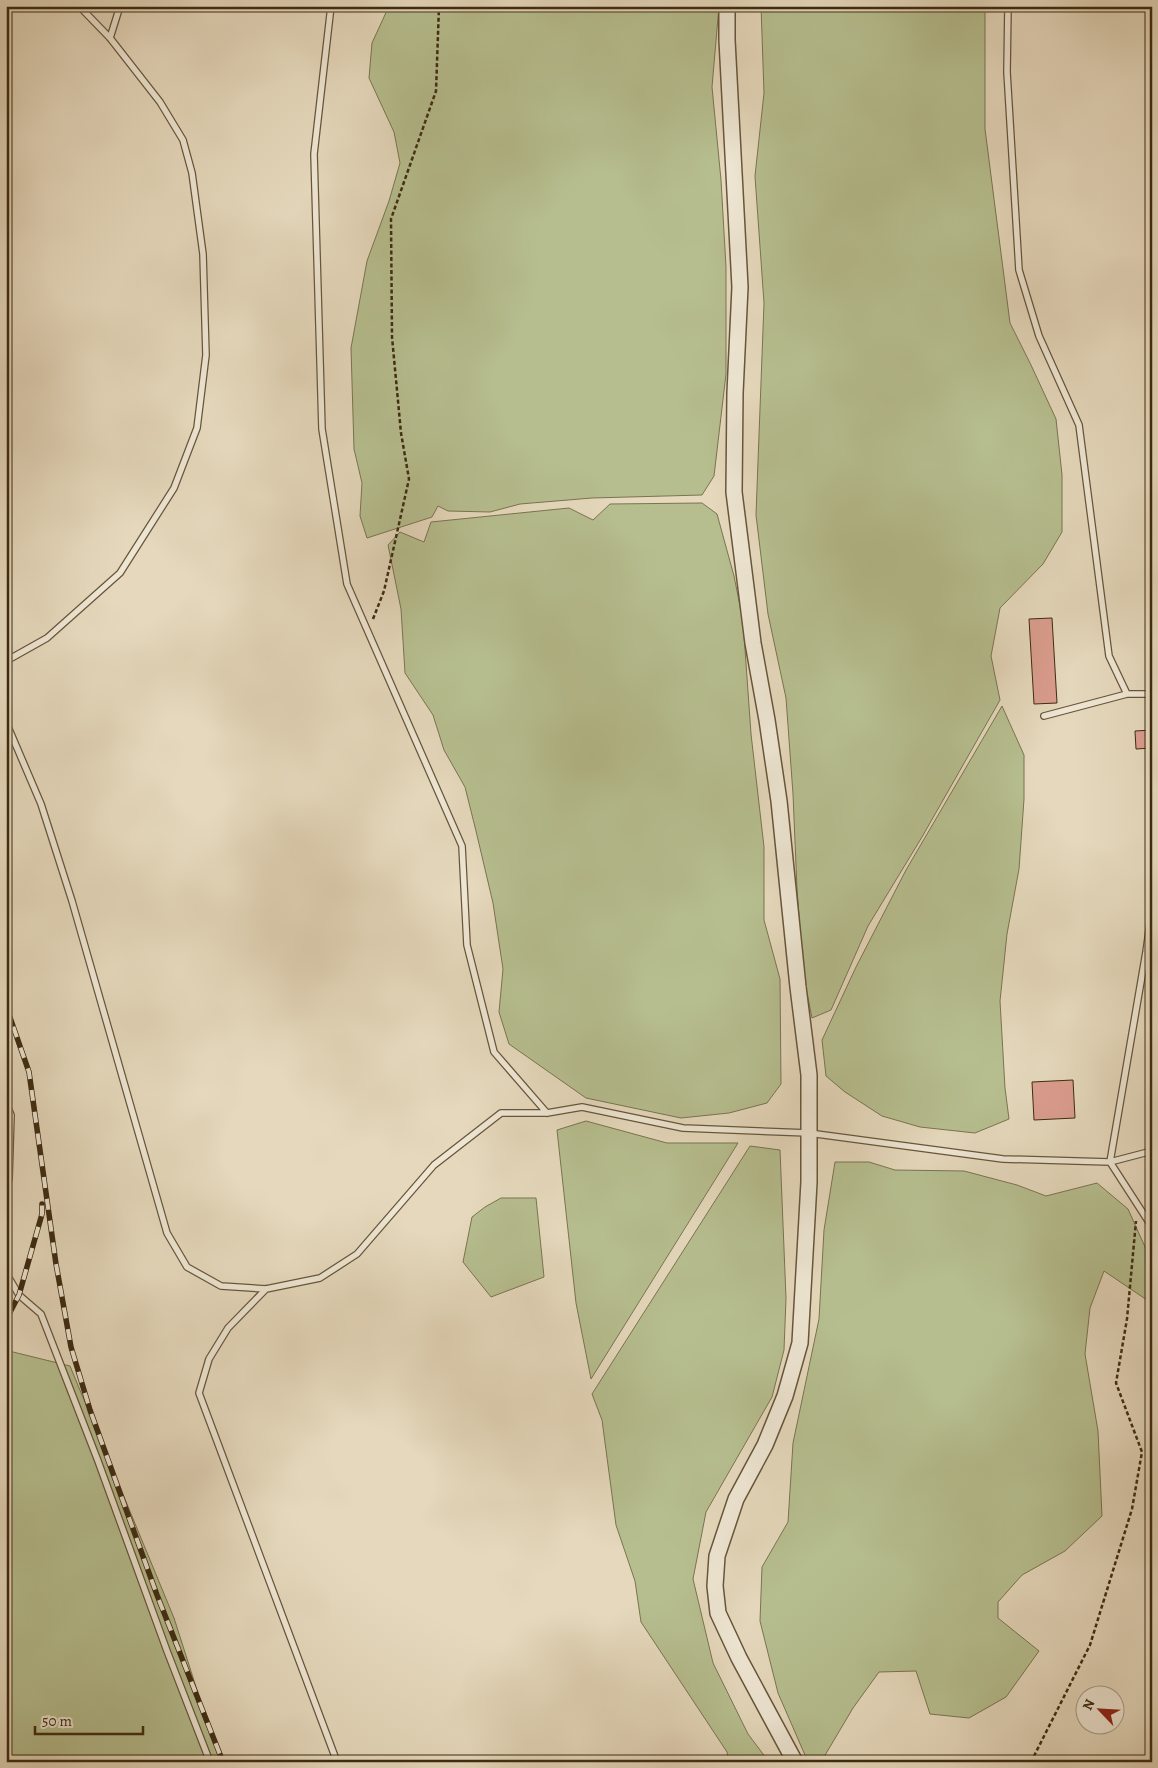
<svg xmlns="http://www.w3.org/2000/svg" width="1158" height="1768" viewBox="0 0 1158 1768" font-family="Alegreya,serif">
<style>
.green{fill:#b6be8f;stroke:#7a7450}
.building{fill:#db9d8f;stroke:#3d2b12}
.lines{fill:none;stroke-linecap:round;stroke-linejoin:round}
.service-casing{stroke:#67563c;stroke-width:8}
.tertiary-casing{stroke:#67563c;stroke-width:18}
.path{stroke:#3d2b12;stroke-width:2.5;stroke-dasharray:4 2.5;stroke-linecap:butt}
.service{stroke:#eee6d3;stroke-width:5.5}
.tertiary{stroke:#eee6d3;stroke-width:15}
.rail-casing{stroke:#3d2b12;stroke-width:5.5}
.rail{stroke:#eee6d3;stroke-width:4;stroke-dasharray:11;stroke-linecap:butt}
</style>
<rect width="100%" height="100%" fill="#e5d8bc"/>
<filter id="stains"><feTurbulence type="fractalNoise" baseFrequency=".004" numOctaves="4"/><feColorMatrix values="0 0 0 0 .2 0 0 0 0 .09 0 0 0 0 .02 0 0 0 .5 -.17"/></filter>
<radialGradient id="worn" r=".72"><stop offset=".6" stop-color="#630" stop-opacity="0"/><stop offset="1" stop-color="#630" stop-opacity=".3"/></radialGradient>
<path class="green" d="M389,6h330l-7,81 9,93 5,87v107l-12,102 -12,19 -110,3 -72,6 -30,8 -42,-1 -10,-5 -6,11 -65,21 -7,-22 2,-33 -8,-34 -3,-101 16,-87 22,-60 11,-38 -6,-31 -25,-54 3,-35z
M761,6h224v123l25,194 21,42 25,54 6,56v57l-19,32 -43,44 -9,48 9,44 -78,137 -54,89 -37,84 -19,8 -9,-45 -6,-84 -4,-95 -7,-96 -18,-84 -12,-99 8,-212 -9,-127 9,-83z
M702,503l15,11 17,62 9,45 8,113 13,113v73l16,59 1,105 -14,19 -38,10 -48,5 -95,-20 -77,-54 -10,-32 4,-43 -10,-66 -17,-72 -11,-44 -21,-37 -11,-35 -28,-42 -4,-64 -13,-64 12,-13 24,10 7,-20 138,-14 24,12 17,-16z
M1002,706l22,49v44l-5,70 -12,65 -7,67 5,87 4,31 -34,14 -55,-6 -38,-11 -37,-24 -19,-16 -4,-36 34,-73 50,-97z
M586,1121l81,22h71l-147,236 -15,-76 -19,-173z
M750,1146l30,4 6,148 -2,52 -12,47 -66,115 -13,67 20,84 35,71 21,28h-40l-2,-10 -86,-130 -6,-41 -19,-56 -14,-105 -10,-26z
M835,1162h34l26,8 69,1 53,14 29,11 51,-13 31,26 18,40 1,51 -43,-29 -14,37 -5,46 13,77 4,85 -37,35 -43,24 -24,27v16l41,33 -33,46 -37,21 -39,-4 -14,-43 -37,1 -26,36 -32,54h-13l-30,-69 -18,-72 2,-54 26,-45 5,-79 26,-124 5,-89z
M501,1198h35l8,79 -53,20 -28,-35 9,-45 13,-10z
M9,1351l61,15 104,252 46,144h-214v-407z"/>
<path class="building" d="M1052,618l5,85 -23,1 -5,-85z
M1152,730v18l-16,1 -1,-18z
M1073,1080l2,38 -41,2 -2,-38z"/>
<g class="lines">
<g class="service-casing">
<path id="service" d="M331,6l-17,148 8,275 25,155 115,262 5,99 27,107 53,61
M1008,6l-1,66 12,198 20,66 40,89 30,231 18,38
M110,38l10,-32
M6,661l41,-23 73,-65 54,-85 23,-60 9,-73 -3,-101 -11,-81 -9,-33 -23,-38 -50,-64 -31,-32
M1044,716l83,-22h25
M6,722l35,82 31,97 95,332 20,34 34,19 45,3 54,-11 37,-24 77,-89 67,-52h46l35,-6 101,21 126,5 194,26 107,3 42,-11
M1152,909l-6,43 -36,210 42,65
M6,1103l5,12 -2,64 -3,12
M6,1273l13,22 22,19 57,147 69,190 43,111
M266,1289l-38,39 -19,31 -10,34 138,369"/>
</g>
<g class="tertiary-casing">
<path id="tertiary" d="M727,6v34l13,247 -5,106 -1,99 19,151 14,77 12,81 19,186 11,88v107l-9,161 -15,53 -20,49 -29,54 -19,57 -2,30 3,27 21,45 56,104"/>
</g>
<path class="path" d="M373,619l11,-28 25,-112 -8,-46 -9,-96 -1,-118 45,-128 3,-85
M1031,1762l59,-117 42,-136 10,-57 -26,-69 11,-64 9,-98"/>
<use href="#service" class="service"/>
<use href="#tertiary" class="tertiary"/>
<g class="rail-casing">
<path id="rail" d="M6,1006l23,66 27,192 15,83 19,63 67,185 66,167
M6,1320l13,-25 23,-81v-10"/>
</g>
<use href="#rail" class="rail"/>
</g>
<rect width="1158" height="1768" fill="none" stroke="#e5d8bc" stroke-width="25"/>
<rect x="8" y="8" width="1143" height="1753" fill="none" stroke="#3d2b12" stroke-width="2.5"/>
<rect x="12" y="12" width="1133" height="1743" fill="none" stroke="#3d2b12"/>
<g transform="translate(1100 1710) rotate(295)"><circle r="24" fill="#eee6d3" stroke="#a79b86"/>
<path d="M0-4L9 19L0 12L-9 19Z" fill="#8f2418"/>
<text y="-8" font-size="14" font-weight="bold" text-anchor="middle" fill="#3d2b12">N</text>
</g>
<path d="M35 1726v8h108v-8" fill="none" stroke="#3d2b12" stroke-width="2.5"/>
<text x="42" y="1726" font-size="15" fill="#3d2b12" stroke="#eee6d3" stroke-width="4" paint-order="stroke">50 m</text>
<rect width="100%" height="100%" filter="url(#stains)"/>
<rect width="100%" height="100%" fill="url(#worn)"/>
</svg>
